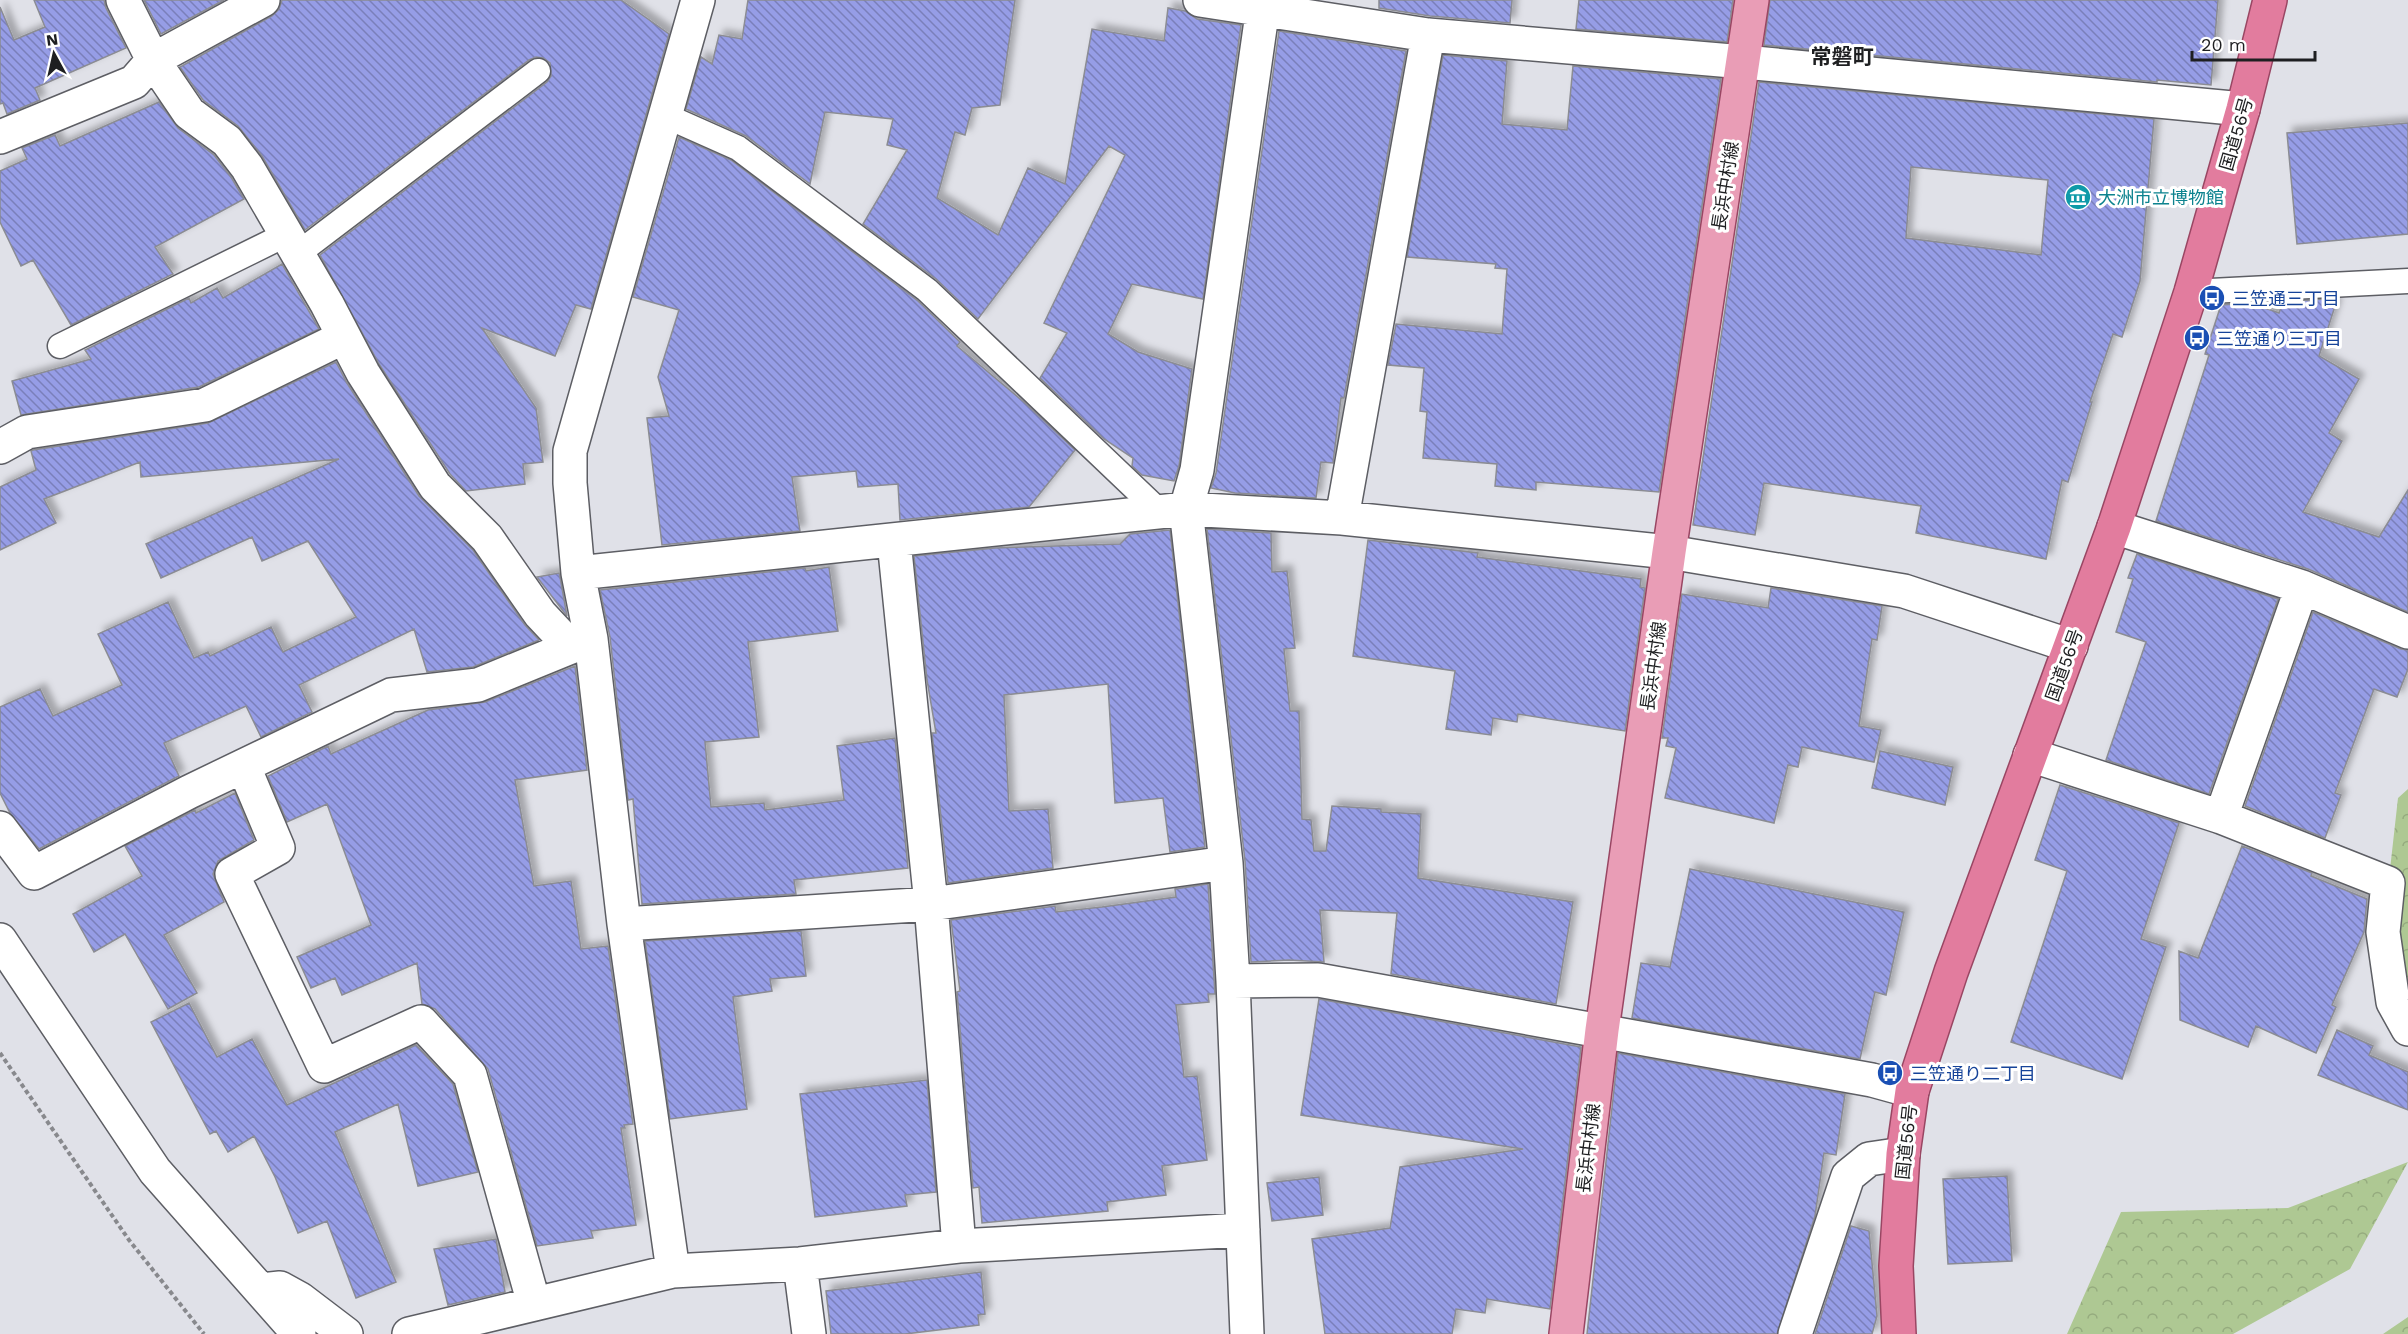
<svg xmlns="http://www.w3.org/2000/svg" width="2408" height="1334" viewBox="0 0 2408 1334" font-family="'Work Sans','Noto Sans JP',sans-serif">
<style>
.forest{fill:url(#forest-crowns)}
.building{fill:url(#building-back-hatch);stroke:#8b8c93;stroke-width:1.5;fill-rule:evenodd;filter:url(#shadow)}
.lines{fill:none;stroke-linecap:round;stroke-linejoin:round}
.service-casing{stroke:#5d5e64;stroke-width:27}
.minor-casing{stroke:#5d5e64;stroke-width:36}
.primary-casing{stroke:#994663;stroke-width:36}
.trunk-casing{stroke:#994663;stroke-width:36}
.path{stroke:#88898d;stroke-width:4;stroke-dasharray:4.5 3;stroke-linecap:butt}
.service{stroke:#fff;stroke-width:24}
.minor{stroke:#fff;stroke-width:33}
.primary{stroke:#e99db6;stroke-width:33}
.trunk{stroke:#e27c9e;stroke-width:33}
.labels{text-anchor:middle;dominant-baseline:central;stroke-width:6;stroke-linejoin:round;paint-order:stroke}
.street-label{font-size:18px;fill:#1e1f21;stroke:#fff}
.culture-label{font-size:18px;fill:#0d838f;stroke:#fff;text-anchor:start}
.transit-label{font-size:18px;fill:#164399;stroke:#fff;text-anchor:start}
.quarter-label{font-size:21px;font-weight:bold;fill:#1e1f21;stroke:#fff}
</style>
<defs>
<pattern id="forest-crowns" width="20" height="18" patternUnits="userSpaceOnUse" patternTransform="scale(1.5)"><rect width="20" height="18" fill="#aec893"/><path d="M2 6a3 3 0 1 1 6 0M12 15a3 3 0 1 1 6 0" fill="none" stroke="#95ab7e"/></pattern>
<pattern id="building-back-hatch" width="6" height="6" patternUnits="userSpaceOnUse" patternTransform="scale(1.5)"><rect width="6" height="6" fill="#969de6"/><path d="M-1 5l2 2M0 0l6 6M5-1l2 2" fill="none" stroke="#7a7fba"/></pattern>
<filter id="shadow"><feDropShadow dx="5.5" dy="-5.5" stdDeviation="3" flood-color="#0004"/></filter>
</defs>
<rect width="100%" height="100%" fill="#e0e1e8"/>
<path class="forest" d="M2408,789v213l-25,-70 15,-134z
M2408,1162l-58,107 -117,65h-166l54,-122 167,-4z
M2408,1317v17h-25z"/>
<path class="building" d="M34,0h70l2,8 20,40 -91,40 5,12 -33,14 -4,-11 -3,1v-97l14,33 31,-13z
M144,0h80l-63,34z
M282,0h339l48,34 -78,275 -15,-4 -21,51 -73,-28 54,80 7,54 -20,2 2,20 -59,7 -16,-17 -71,-110 -59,-109 227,-173 4,-6 -1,-13 -7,-5 -7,-1 -7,3 -224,170 -43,-74 -24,-30 -35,-26 -23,-33 92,-51 7,-7z
M748,0h267l-15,105 -28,3 -7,27 -10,-3 -18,66 61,37 30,-67 37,16 27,-155 72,12 4,-33 17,3 12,8 44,6 -38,274 -71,-15 -24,50 30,18 54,17 -13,97 -5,15 -32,-6 -10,-9 1,-8 -29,-19 -64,-61 27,-45 -23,-10 81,-168 -16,-9 -131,173 -42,-40 -73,-55 44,-74 -20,-5 6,-26 -68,-7 -15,72 -64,-48 -60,-27 15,-52 11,7 7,-29 23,4z
M1379,0h133l-2,23 -80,-7 -51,-8z
M1579,0h154l-6,42 -151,-13z
M1770,0h448l-7,85 -54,-5v2l-393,-37z
M1279,31l127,20 -62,347h-3l-8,65 -12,-1 -5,36 -81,-5 -24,-5 5,-15z
M1443,55l64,6 -5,63 65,6 6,-64 148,13 -62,413 -123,-10v8l-41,-4 2,-22 -74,-6 4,-46 -7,-1 4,-43 -36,-3 8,-41 106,10 5,-65 -12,-1 1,-4 -89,-7z
M1759,82l395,37 -14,162 -18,56 -9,-3 -23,68h2l-24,80 -6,-2 -16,79 -130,-26 5,-27 -157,-23 -9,52 -62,-10zM1911,167l137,13 -7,75 -135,-17z
M159,102l19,26 36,27 17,22 13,22 -89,48 18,27 -102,51 -38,-65 -12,6 -21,-44v-51l27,-12 -5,-11 33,-13 5,11z
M2408,123v111l-111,10 -10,-111z
M679,137l52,23 187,141 42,41 -3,4 68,57 50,47 -46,57 -129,13 -2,-36 -40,3 -2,-16 -64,6 8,54 -138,14 -15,-127 22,-2 -11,-39 21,-67 -46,-13z
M282,264l37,65 -120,58 -178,28 -9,-34 79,-22 -6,-9 104,-52 2,5 26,-15 6,10z
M2325,299l11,4 -17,53 40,23 -30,54 13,8 -39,71 76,25 29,-47v122l-100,-43 -152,-48 53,-166 -4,-1 16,-49 30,-2 28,10 4,-11z
M336,362l11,21 72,113 54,54 52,75 14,15 -66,27 -46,5 -13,-43 -115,56 13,27 -51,25 -15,-31 -82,37 15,33 -140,73 -29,-36 -10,-20v-86l40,-18 13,27 69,-31 -24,-51 70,-32 26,56 14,-6 2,4 61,-29 12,25 73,-35 -48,-76 -46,20 -10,-24 -91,41 -15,-34 193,-85 -198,18 -1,-15 -96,37 12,24 -56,27v-63l36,-17 -5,-19 2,-1 175,-27z
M1207,529l64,4 1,39 15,-1 8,77 -11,1 6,62h9l3,108 9,1 3,31h12l6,-45 49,3v3l40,2 -3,64 155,24 -17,102 -165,-30 6,-61 -77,-3 4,52 -35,-2 -38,2 -6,-101z
M1170,530l35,317 -35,5 -7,-54 -48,5 -7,-119 -104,11 5,116 39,-2 5,59 -105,15 -16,-150h4l-9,-53 -13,-124 81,-8 125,-4 10,-10z
M1368,540l110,13 -1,4 164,22 -1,8 5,1 -20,143 -107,-17 -1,8 -24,-4 -2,17 -45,-6 9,-58 -102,-15z
M2137,554l141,45 -69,195 -103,-34 40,-118 -30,-10 17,-53 -5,-1z
M829,567l9,64 -90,11 11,95 -54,5 6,65 53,-4 1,7 79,-10 -7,-54 58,-8 13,130 -114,12 2,14 -154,10 -9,-105 -5,1 -18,-163 -10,-47 205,-22 1,3z
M559,573l1,4 7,39 -30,-39z
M1771,588l111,18 -5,34 -5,-1 -13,87 22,4 -7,32 -72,-15 -4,20 -10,-2 -14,58 -109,-25 11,-50 -10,-2 2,-8h-6l20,-144 86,14z
M2313,612l88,37 7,1v19l-11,28 -23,-8 -39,104 6,2 -16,43 -80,-32z
M575,666l12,104 -72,10 19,106 37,-5 10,68 27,-3 25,178 -9,1 1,3h-4l15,97 -45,6 2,7 -56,8 -49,-177 -53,-60 -13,-5 -5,-41 -75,32 -7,-17 -24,10 -14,-31 74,-32 -44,-121 -40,18 -19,-46 60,-30 3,8 97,-44 57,-8z
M1880,751l73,16 -8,38 -73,-17z
M2060,785l119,38 -38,116 25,8 -44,132 -111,-37 56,-171 -32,-11z
M235,793l19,47 -36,21 -5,13 11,28 -60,33 33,58 -29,16 -43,-75 -31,18 -21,-38 69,-38 -17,-30 70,-36 1,3z
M2242,846l70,27 -1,3 56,23 -3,33 -32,73 4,2 -20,46 -60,-27 -8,21 -68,-27 -1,-69 19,7z
M1690,869l214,43 -18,83 -11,-3 -15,67 -228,-41 9,-55 29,4z
M1208,884l7,110h-7l1,8 -33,3 8,72 13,-1 10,84 -45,6 4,29 -59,7 1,9 -126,12 -3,-36 -6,1 -16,-196 3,-1 -9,-71 104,-14 1,6 46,-5 74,-10 -1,-8z
M801,931l5,45 -36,3 2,12 -39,6 14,112 -77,10 -25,-178z
M1319,999l262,48 -31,262 -63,-10 -2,14 -29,-4 -4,25h-127l-13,-95 78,-11 10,-61 123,-18 -222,-34z
M189,1003l28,54 35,-18 35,66 129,-60 37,39 25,88 -60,14 -20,-82 -63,28 61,150 -40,16 -29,-77 -29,12 -23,-56 -21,-41 -26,16 -12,-21 -6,3 -59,-112z
M2337,1030l36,16 -4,9 39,17v38l-90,-35z
M1618,1053l227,41 -9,61 -12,-2 -9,63 -38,118h-190z
M927,1080l9,112 -31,3 2,11 -92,11 -15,-123z
M2007,1176l5,85 -64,3 -5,-85z
M1319,1177l4,38 -51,6 -5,-38z
M1851,1226l18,5 8,85 -5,18h-57z
M496,1239l9,53 -57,13 -14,-56z
M981,1272l4,42 -7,1 1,10 -74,9h-74l-5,-43z"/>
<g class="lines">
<g class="service-casing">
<path id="service" d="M666,116l72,32 189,142 233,222
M296,255l242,-184
M2191,292l217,-11
M60,346l225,-111"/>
</g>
<g class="minor-casing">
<path id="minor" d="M123,0l30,60 36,53 38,28 20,26 80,137 36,69 72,113 52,52 53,76 30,32
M1200,0l228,35 316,27 499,47
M0,137l134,-55 19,-22 110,-60
M0,447l27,-15 178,-27 139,-68
M1342,518l86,-483
M2114,527l188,60 106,45
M894,541l37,363 28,342
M578,573l608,-64 156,9 327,34 235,39 167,55
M2030,755l191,62 167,66 -5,49 10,70 15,27
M244,767l34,81 -46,26 92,192 97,-44 49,53 64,229
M2221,817l81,-230
M0,828l34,45 155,-81 202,-97 87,-10 110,-45
M624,924l307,-20 295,-41
M0,940l155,231 144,163
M1233,981l85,-1 554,100 40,11
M800,1264l9,70
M673,1271l-49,-347 -33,-285 -13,-66 -8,-90v-32l128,-451
M261,1290l19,-2 20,11 46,35
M409,1334l264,-63 127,-7 159,-18 284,-16
M1247,1334l-14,-353 -7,-118 -40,-354 11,-39 67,-470
M1795,1334l53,-158 21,-17 34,-5"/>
</g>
<g class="primary-casing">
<path id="primary" d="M1566,1334l36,-304 67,-478 83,-552"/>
</g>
<g class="trunk-casing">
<path id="trunk" d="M1899,1334l-3,-68 7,-112 9,-63 39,-119 163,-445 77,-235 52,-183 27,-109"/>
</g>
<path class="path" d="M0,1053l129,187 75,94"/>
<use href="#service" class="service"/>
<use href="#minor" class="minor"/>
<use href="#primary" class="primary"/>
<use href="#trunk" class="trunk"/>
</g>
<defs>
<g id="museum-disc" transform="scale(1.35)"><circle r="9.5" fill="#0f9aa8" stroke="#fff"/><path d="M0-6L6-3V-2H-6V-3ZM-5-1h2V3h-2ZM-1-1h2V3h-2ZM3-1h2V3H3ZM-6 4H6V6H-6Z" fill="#fff"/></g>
<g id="bus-disc" transform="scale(1.35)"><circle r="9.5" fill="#1a4fb4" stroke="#fff"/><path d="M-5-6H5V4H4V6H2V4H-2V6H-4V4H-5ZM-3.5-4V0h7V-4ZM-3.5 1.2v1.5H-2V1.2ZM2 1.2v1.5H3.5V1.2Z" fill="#fff"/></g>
</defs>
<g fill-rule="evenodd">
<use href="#museum-disc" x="2078" y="197"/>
<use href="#bus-disc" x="2212" y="298"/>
<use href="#bus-disc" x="2197" y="338"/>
<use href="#bus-disc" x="1890" y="1073"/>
</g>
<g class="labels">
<g class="street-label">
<text transform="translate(2236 134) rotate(-74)">国道56号</text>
<text transform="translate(1725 186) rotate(-81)">長浜中村線</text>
<text transform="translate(2064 665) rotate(-70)">国道56号</text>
<text transform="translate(1653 666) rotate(-82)">長浜中村線</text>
<text transform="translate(1906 1142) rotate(-84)">国道56号</text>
<text transform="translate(1588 1148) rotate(-83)">長浜中村線</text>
</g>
<g class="culture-label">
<text x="2098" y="197">大洲市立博物館</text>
</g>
<g class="transit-label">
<text x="2232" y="298">三笠通三丁目</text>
<text x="2216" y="338">三笠通り三丁目</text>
<text x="1910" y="1073">三笠通り二丁目</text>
</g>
<g class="quarter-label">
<text x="1842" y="56">常磐町</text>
</g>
</g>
<g transform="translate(54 54) rotate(352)" stroke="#ffffff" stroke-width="4.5" paint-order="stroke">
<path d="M0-4.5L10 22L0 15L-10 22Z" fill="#1e1f21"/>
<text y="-9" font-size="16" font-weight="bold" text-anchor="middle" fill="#1e1f21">N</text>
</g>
<path d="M2192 51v9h123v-9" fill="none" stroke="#1e1f21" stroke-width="3"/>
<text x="2201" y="51" font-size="18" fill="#1e1f21" stroke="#ffffff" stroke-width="4.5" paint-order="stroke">20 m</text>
</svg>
